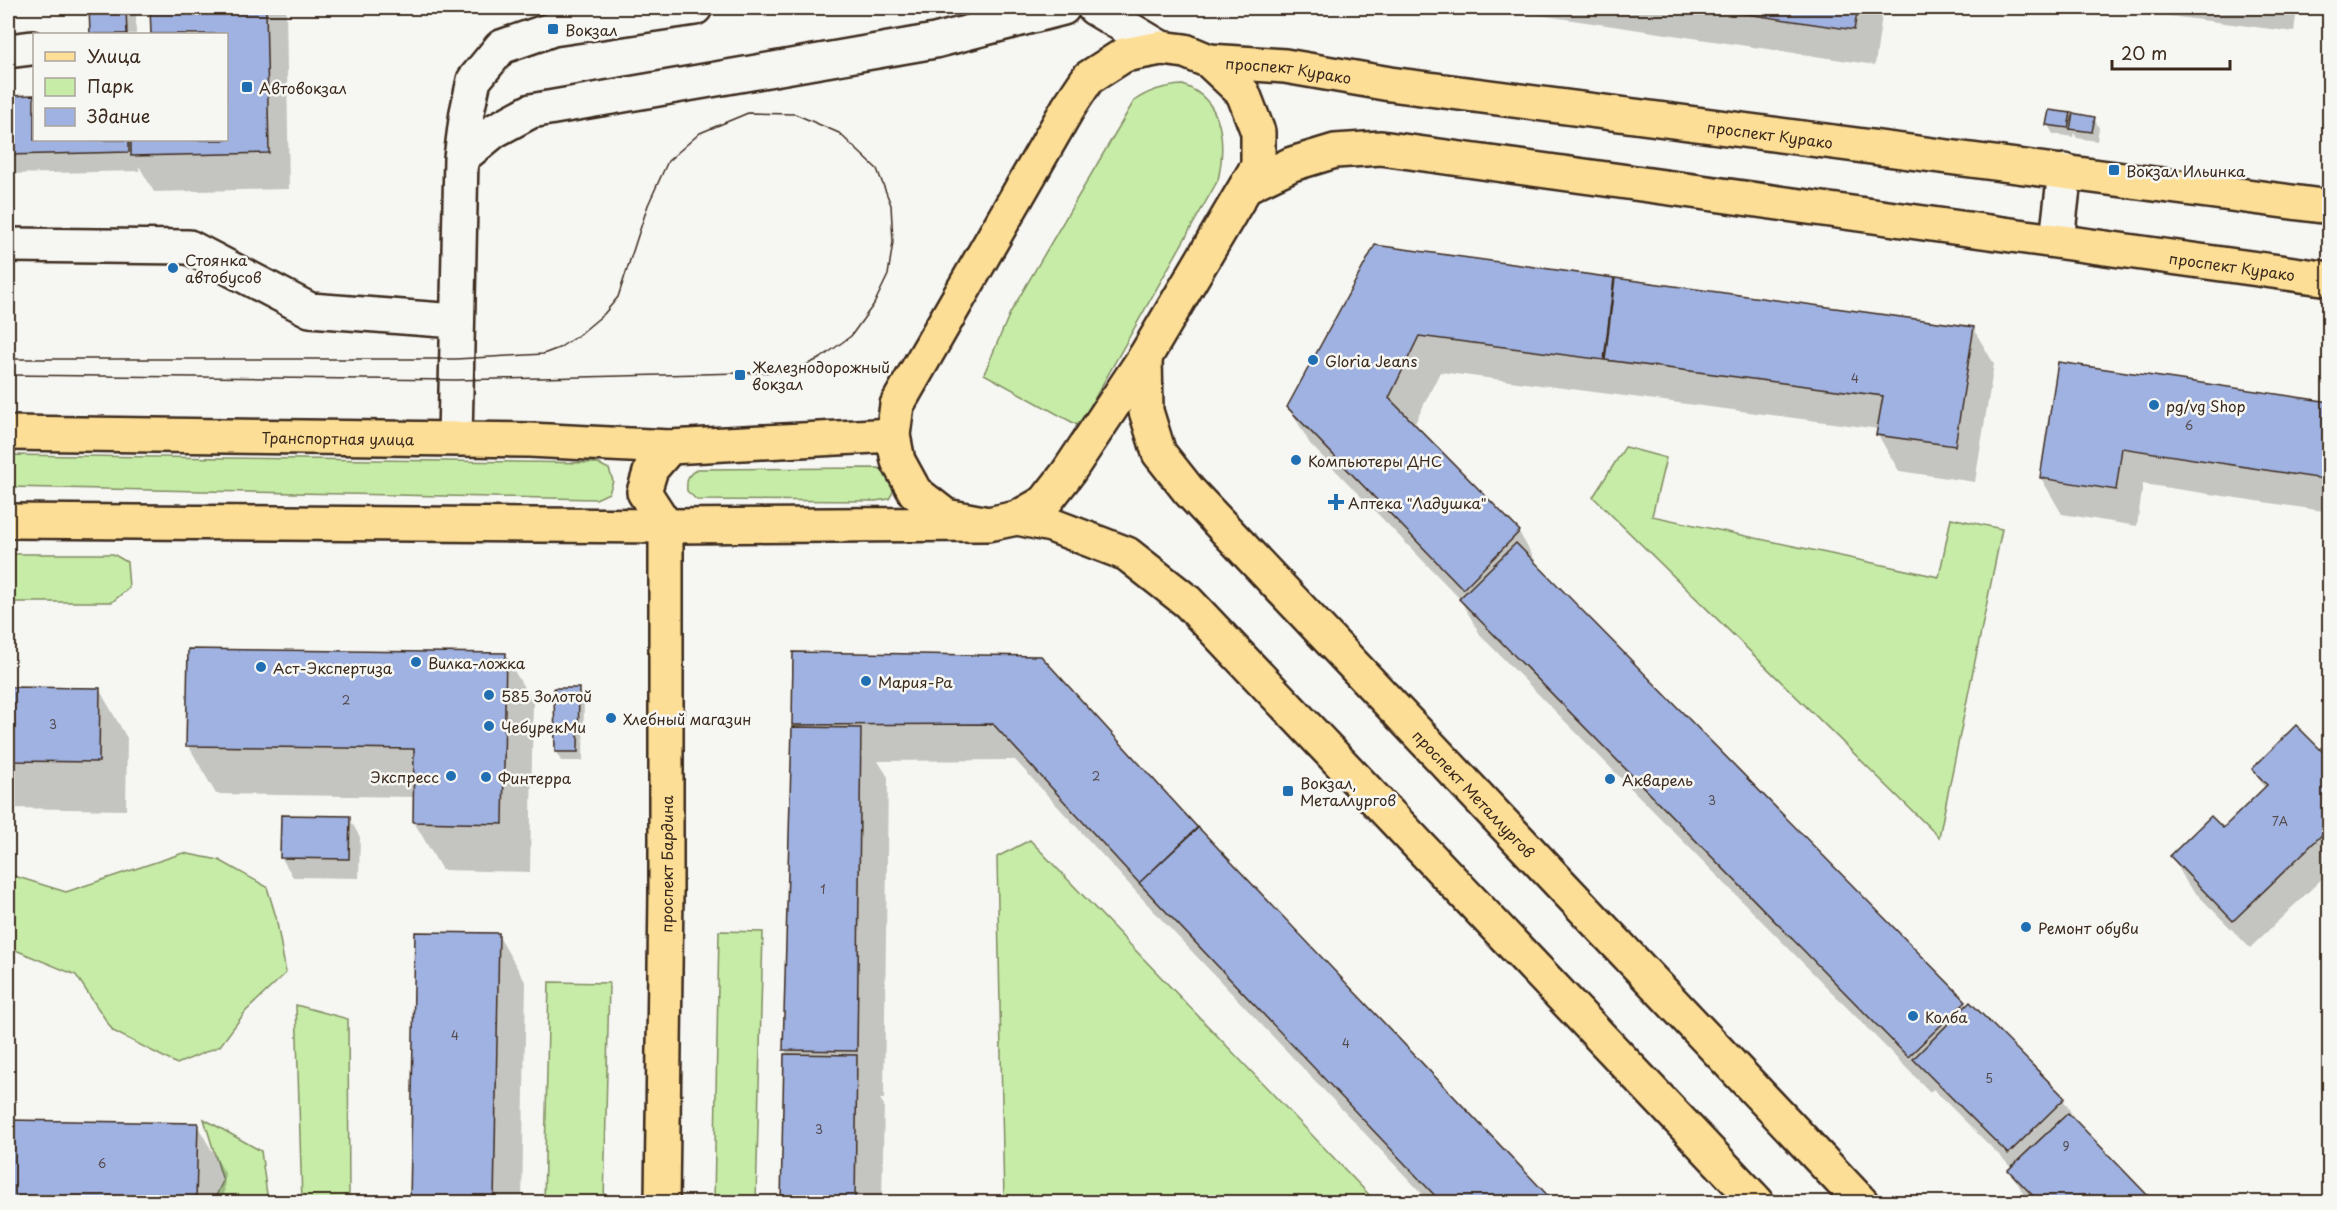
<svg xmlns="http://www.w3.org/2000/svg" width="2337" height="1210" viewBox="0 0 2337 1210" font-family="'Playpen Sans',sans-serif">
<style>
.green{fill:#c6eca7;stroke:#808b62;stroke-width:1.5}
.shadow{fill:#0003}
.building{fill:#a0b2e1;stroke:#3b2a1e;stroke-width:1.5}
.lines{fill:none;stroke-linecap:round;stroke-linejoin:round}
.minor-casing{stroke:#3b2a1e;stroke-width:38}
.major-casing{stroke:#3b2a1e;stroke-width:38}
.minor{stroke:#f6f6f2;stroke-width:33}
.major{stroke:#fdde96;stroke-width:33}
.tram{stroke:#3b2a1e;stroke-width:1.5}
.poi-dot{fill:#1f6fb2;stroke:#f6f6f2;stroke-width:2}
.labels{text-anchor:middle;dominant-baseline:central;stroke-width:5;stroke-linejoin:round;paint-order:stroke}
.number-label{font-size:12px;fill:#544c4f}
.poi-label{font-size:15px;fill:#3b2a1e;stroke:#f6f6f2;text-anchor:start}
.street-label{font-size:15px;fill:#3b2a1e;stroke:#f6f6f2}
</style>
<rect width="100%" height="100%" fill="#f6f6f2"/>
<filter id="ink" filterUnits="userSpaceOnUse"><feTurbulence type="fractalNoise" baseFrequency=".0167" numOctaves="2"/><feDisplacementMap in="SourceGraphic" scale="12" xChannelSelector="R" yChannelSelector="G"/><feConvolveMatrix kernelMatrix="1 2 1 2 8 2 1 2 1" color-interpolation-filters="sRGB"/></filter>
<g filter="url(#ink)">
<path class="green" d="M1183,85c41,15 43,58 35,95l-139,246 -95,-52 26,-61 124,-212c15,-11 31,-15 49,-16z
M1625,447l41,11 -14,58 287,61 12,-59 51,11 -63,308 -346,-340z
M8,455l589,8 12,6 4,12 -4,12 -13,6 -588,-12z
M878,468l15,6 3,13 -7,12 -14,2 -178,-1 -10,-9c-1,-12 1,-17 11,-22z
M8,554h105l14,8 2,26 -17,14h-104z
M1030,840l346,362h-372l-7,-345z
M183,853l36,7 48,27 9,30 10,56 -40,38 -26,35 -43,18 -64,-33 -37,-56 -68,-28v-73l58,18z
M719,931l44,1 -7,270h-42z
M549,982l60,1 -5,219h-60z
M296,1005l52,14 1,183h-47z
M204,1119l57,32 7,51h-55l10,-21z"/>
<path class="shadow" d="M91,8h45v26h-45z
M152,8h134l3,181 -135,3 -15,-26v5l-131,3v-77h26v43h192v-106h-74z
M1491,8h392l-8,57z
M2108,8h189l-3,24z
M2070,115l3,5 21,-2 5,10 -2,13 -20,-3 -3,-5 -1,4 -20,-3 -5,-9z
M1375,247l598,81 21,36 -19,118 -76,-11 -21,-36 1,-6 -439,-57 -26,53 105,107 21,37 428,438 95,92 17,29 72,74h-124l-18,-32 2,-2 -79,-79 -3,3 -449,-456 -21,-37 -150,-155 -21,-37z
M2059,364l271,40v108l-187,-28 -6,42 -75,-12 -21,-36z
M505,655l28,48 -3,169 -88,-2 -28,-48 1,-25 -199,-3 -28,-49z
M1040,657l158,172 354,373h-122l-269,-283 -146,-159 -137,1 10,16 -4,322h-4l4,6 -2,97h-100l3,-147h3l-4,-6 11,-321 -2,-3z
M8,688l91,1 28,49 -1,72 -118,-2z
M578,690l6,9 -1,62h-22l-5,-9z
M2330,761v110l-80,77 -62,-63 -16,-29 51,-26 42,-41 -11,-20z
M349,818l11,19 -1,41 -66,-1 -12,-20z
M416,933l82,2 28,48 -4,219h-110z
M8,1122l189,3 28,48 -1,29h-216z"/>
<path class="building" d="M89,8h37l1,26h-37z
M150,8h116l3,145 -138,3v-16h95v-106h-75z
M1706,8h152l-4,22z
M34,95v45h95v12l-121,3v-59z
M2049,110l22,3 -3,15 -22,-3z
M2073,113l22,4 -3,15 -22,-3z
M1375,245l239,33 -10,82 -185,-24 -30,62 131,133 -57,58 -176,-182z
M1615,278l359,49 -19,119 -79,-11 7,-39 -278,-36z
M2058,362l272,40v78l-208,-32 -6,42 -76,-12z
M1516,543l450,458 -58,56 -449,-458z
M188,649l318,4 -3,171 -90,-2 1,-73 -228,-3z
M793,652l248,4 157,172 -59,55 -146,-159 -201,1z
M8,687l92,1 -1,74 -91,-1z
M554,688h25l-1,64h-23z
M2296,725l34,34v68l-97,94 -63,-65 41,-40 12,12 44,-43 -15,-16z
M792,727l69,1 -4,323 -74,-1z
M281,815l69,1 -1,43 -69,-1z
M1198,827l356,375h-113l-302,-319z
M415,932l84,1 -5,269h-84z
M1970,1002l95,96 -57,56 -95,-95z
M784,1054l73,1 -2,147h-74z
M2068,1113l9,9 77,80h-115l-31,-32z
M8,1120l190,3 -2,79h-188z"/>
<g class="lines">
<g class="minor-casing">
<path id="minor" d="M1094,8l67,40
M8,51l24,-3
M461,158l33,-27 37,-20 404,-70 128,-33
M2057,240l8,-69
M8,245l181,2 121,63 146,11
M455,438l6,-280 6,-46 7,-32 27,-33 52,-18 142,-21"/>
</g>
<g class="major-casing">
<g id="major">
<path id="s1" d="M1209,61l76,5 105,18 940,123"/>
<path id="s2" d="M1248,185l44,-21 43,-13 46,-3 949,131"/>
<path id="s3" d="M1145,357l1,54 13,42 30,38 672,711"/>
<path id="s4" d="M8,433l521,7 141,7 223,-12"/>
<path d="M1017,518l34,7 76,29 61,48 569,600"/>
<path d="M8,521l658,5 322,-2 29,-6 28,-16 22,-28 78,-117 113,-191v-34l-15,-39 -34,-32 -24,-10 -24,-3 -37,7 -36,23 -20,30 -171,297 -4,30 5,26 17,31 31,24 42,8"/>
<path d="M666,526l-22,-34 7,-23 19,-22"/>
<path id="s5" d="M662,1202l4,-310v-366"/>
</g>
</g>
<use href="#minor" class="minor"/>
<use href="#major" class="major"/>
<path class="tram" d="M8,359h448l87,-5 16,-6 21,-14 24,-20 14,-17 30,-92 20,-44 32,-28 48,-20 47,1 44,19 38,36 14,36 2,37 -5,33 -14,29 -23,32 -30,22 -22,10 -17,4 -326,8 -448,-5"/>
</g>
</g>
<g class="poi-dot">
<rect x="547" y="23" width="12" height="12" rx="3"/>
<rect x="241" y="81" width="12" height="12" rx="3"/>
<rect x="2108" y="164" width="12" height="12" rx="3"/>
<circle cx="173" cy="268" r="6"/>
<circle cx="1313" cy="360" r="6"/>
<rect x="734" y="369" width="12" height="12" rx="3"/>
<circle cx="2154" cy="405" r="6"/>
<circle cx="1296" cy="460" r="6"/>
<path d="M1333 493h6v6h6v6h-6v6h-6v-6h-6v-6h6z"/>
<circle cx="416" cy="662" r="6"/>
<circle cx="261" cy="667" r="6"/>
<circle cx="866" cy="681" r="6"/>
<circle cx="489" cy="695" r="6"/>
<circle cx="611" cy="718" r="6"/>
<circle cx="489" cy="726" r="6"/>
<circle cx="451" cy="776" r="6"/>
<circle cx="486" cy="777" r="6"/>
<circle cx="1610" cy="779" r="6"/>
<rect x="1282" y="785" width="12" height="12" rx="3"/>
<circle cx="2026" cy="927" r="6"/>
<circle cx="1913" cy="1016" r="6"/>
</g>
<g class="labels">
<g class="number-label">
<text x="1855" y="378">4</text>
<text x="2189" y="425">6</text>
<text x="346" y="700">2</text>
<text x="53" y="724">3</text>
<text x="1096" y="776">2</text>
<text x="1712" y="800">3</text>
<text x="2280" y="821">7А</text>
<text x="823" y="889">1</text>
<text x="455" y="1035">4</text>
<text x="1346" y="1043">4</text>
<text x="1989" y="1078">5</text>
<text x="819" y="1129">3</text>
<text x="2066" y="1146">9</text>
<text x="102" y="1163">6</text>
</g>
<g class="poi-label">
<text x="565" y="29">Вокзал</text>
<text x="259" y="87">Автовокзал</text>
<text x="2126" y="170">Вокзал Ильинка</text>
<text x="185" y="259">Стоянка<tspan x="185" dy="17">автобусов</tspan></text>
<text x="1325" y="360">Gloria Jeans</text>
<text x="752" y="366">Железнодорожный<tspan x="752" dy="17">вокзал</tspan></text>
<text x="2166" y="405">pg/vg Shop</text>
<text x="1308" y="460">Компьютеры ДНС</text>
<text x="1348" y="502">Аптека "Ладушка"</text>
<text x="428" y="662">Вилка-ложка</text>
<text x="273" y="667">Аст-Экспертиза</text>
<text x="878" y="681">Мария-Ра</text>
<text x="501" y="695">585 Золотой</text>
<text x="623" y="718">Хлебный магазин</text>
<text x="501" y="726">ЧебурекМи</text>
<text x="439" y="776" text-anchor="end">Экспресс</text>
<text x="498" y="777">Финтерра</text>
<text x="1622" y="779">Акварель</text>
<text x="1300" y="782">Вокзал,<tspan x="1300" dy="17">Металлургов</tspan></text>
<text x="2038" y="927">Ремонт обуви</text>
<text x="1925" y="1016">Колба</text>
</g>
<g class="street-label">
<text stroke="none"><textPath href="#s1" startOffset="80">проспект Курако</textPath></text>
<text stroke="none"><textPath href="#s1" startOffset="566">проспект Курако</textPath></text>
<text stroke="none"><textPath href="#s2" startOffset="999">проспект Курако</textPath></text>
<text stroke="none"><textPath href="#s4" startOffset="330">Транспортная улица</textPath></text>
<text stroke="none"><textPath href="#s3" startOffset="562">проспект Металлургов</textPath></text>
<text stroke="none"><textPath href="#s5" startOffset="338">проспект Бардина</textPath></text>
</g>
</g>
<rect width="2337" height="1210" fill="none" stroke="#f6f6f2" stroke-width="30"/>
<rect x="15" y="15" width="2307" height="1180" fill="none" stroke="#3b2a1e" stroke-width="2" filter="url(#ink)"/>
<rect x="33" y="33" width="195" height="108" fill="#f6f6f2" stroke="#aba49d" stroke-width="1.5"/>
<rect x="45" y="52" width="30" height="9" fill="#fdde96" stroke="#aba49d" stroke-width="1.5"/>
<text x="87" y="63" font-size="18" fill="#3b2a1e">Улица</text>
<rect x="45" y="78" width="30" height="18" fill="#c6eca7" stroke="#aba49d" stroke-width="1.5"/>
<text x="87" y="93" font-size="18" fill="#3b2a1e">Парк</text>
<rect x="45" y="108" width="30" height="18" fill="#a0b2e1" stroke="#aba49d" stroke-width="1.5"/>
<text x="87" y="123" font-size="18" fill="#3b2a1e">Здание</text>
<path d="M2112 60v9h118v-9" fill="none" stroke="#3b2a1e" stroke-width="3"/>
<text x="2121" y="60" font-size="18" fill="#3b2a1e" stroke="#f6f6f2" stroke-width="4.5" paint-order="stroke">20 m</text>
</svg>
